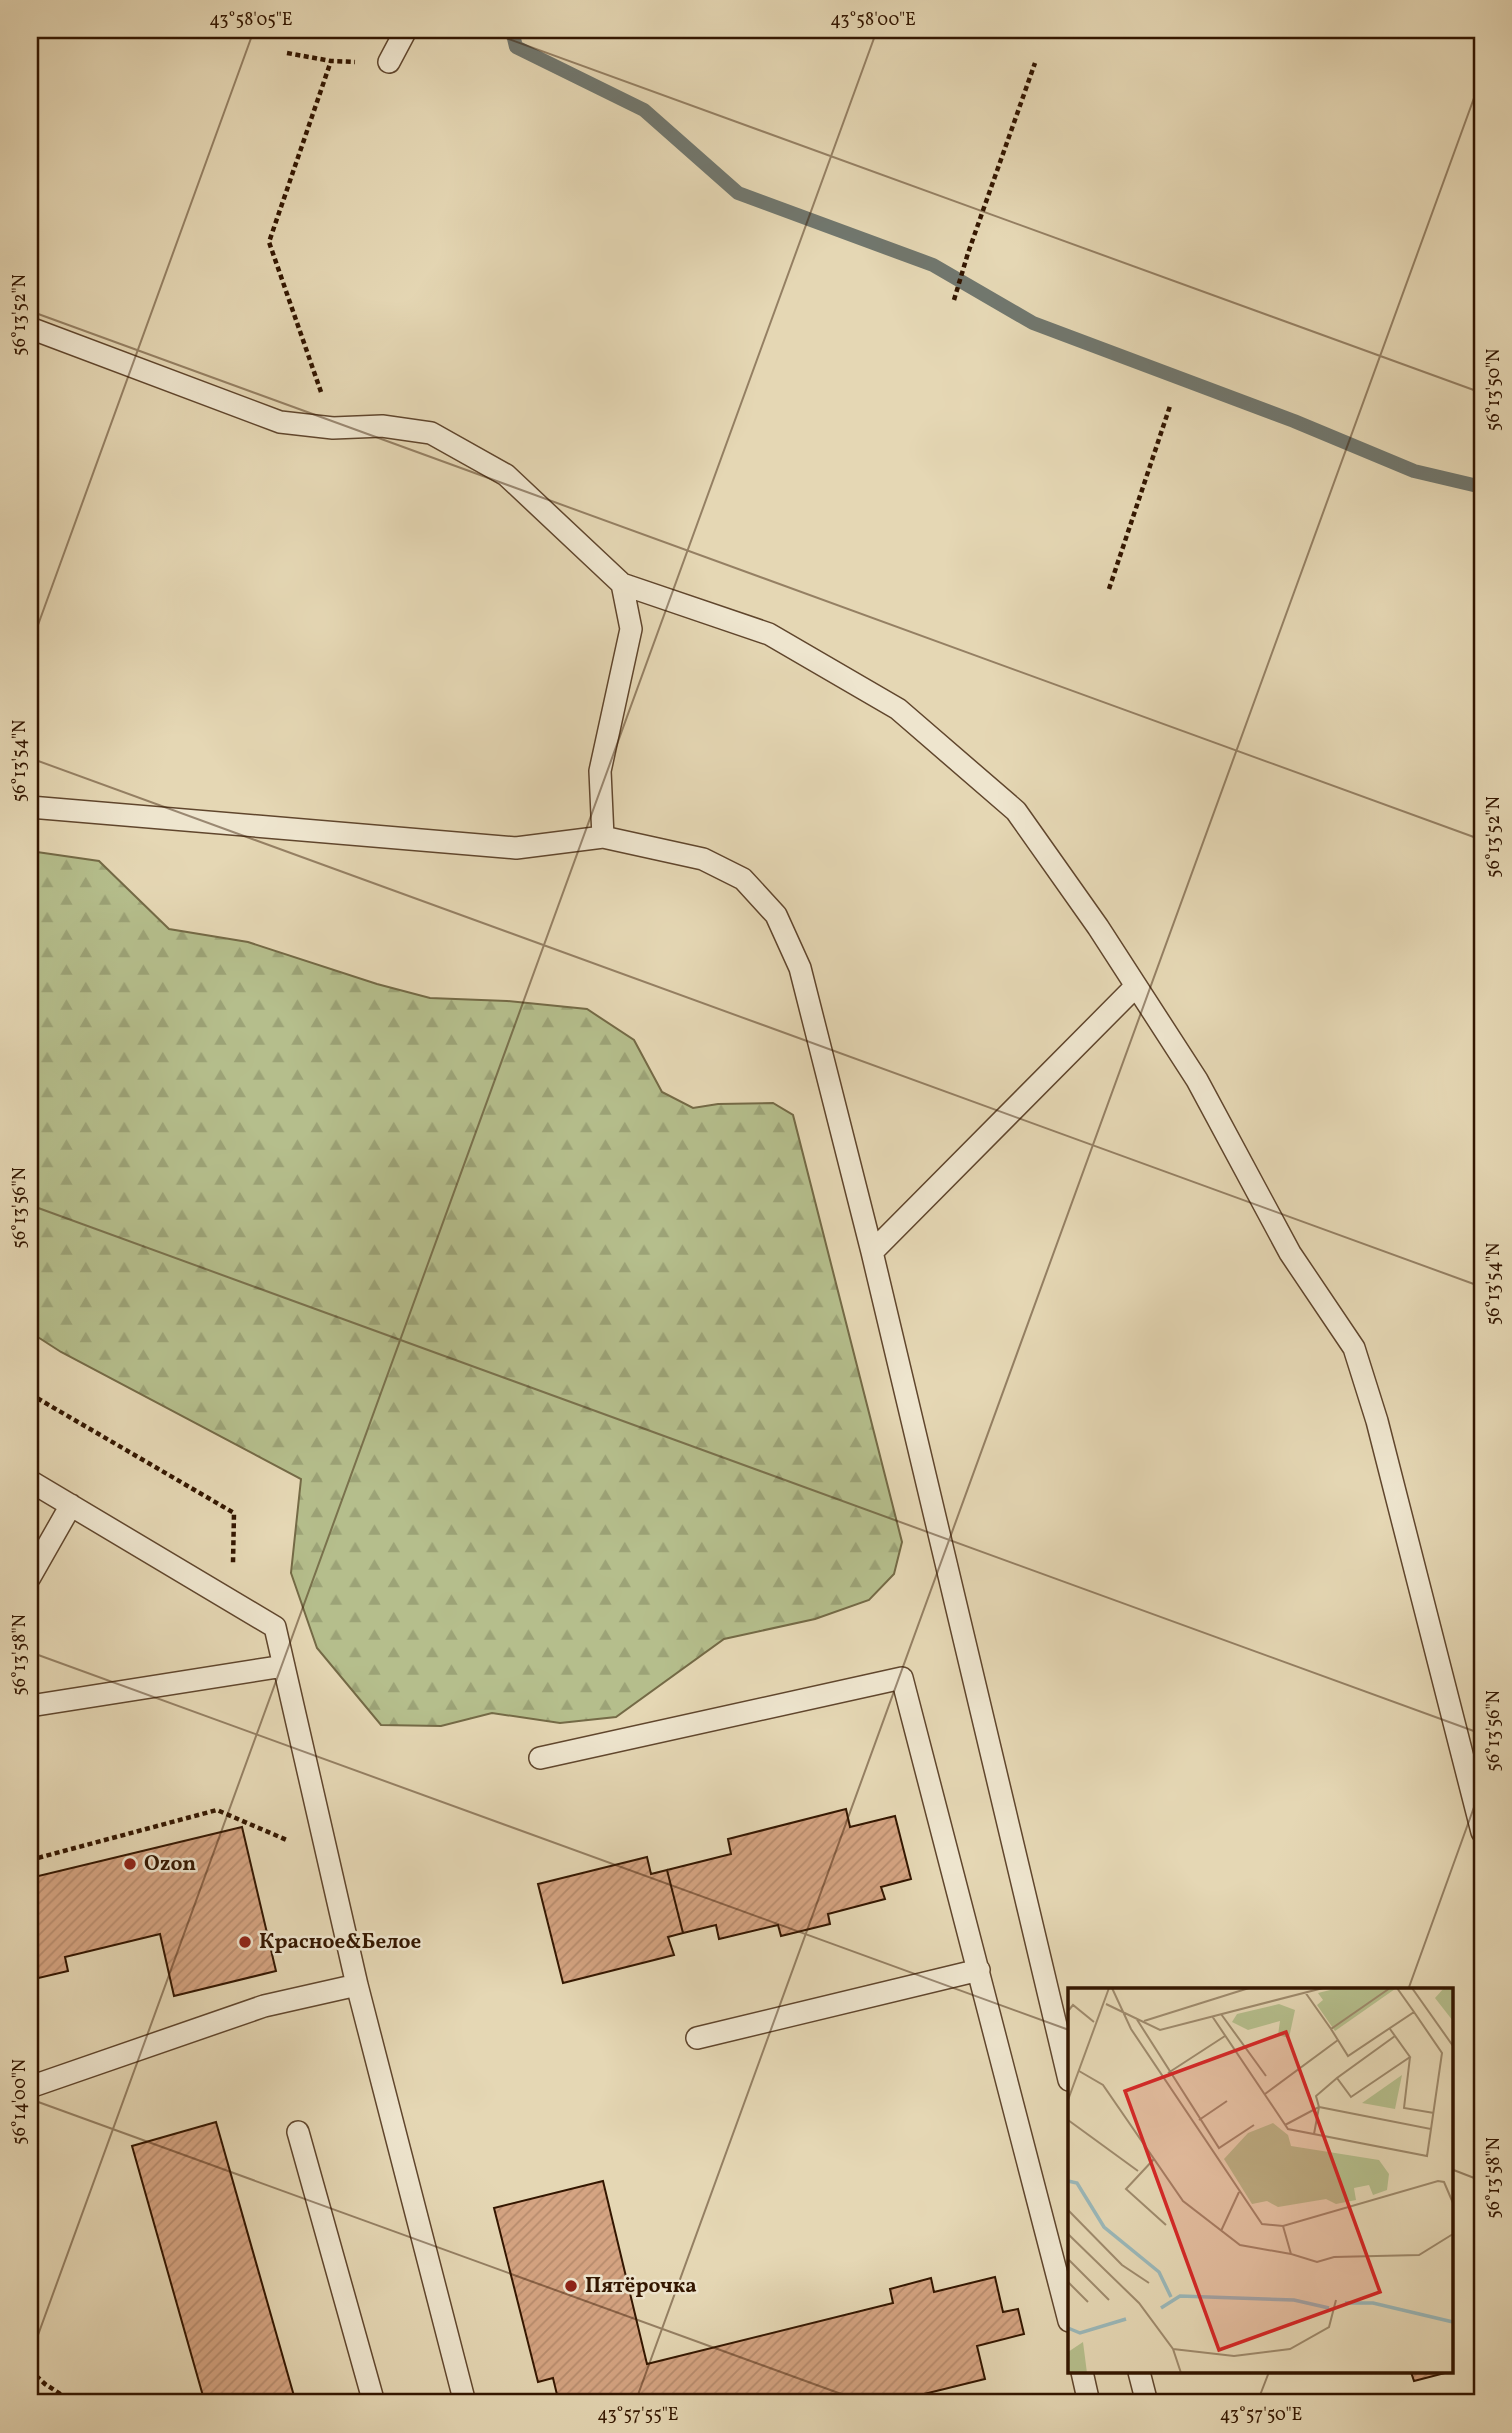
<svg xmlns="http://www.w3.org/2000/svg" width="1512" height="2433" viewBox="0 0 1512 2433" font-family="Vollkorn,serif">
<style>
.forest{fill:url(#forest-firs);stroke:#746a46;stroke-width:2}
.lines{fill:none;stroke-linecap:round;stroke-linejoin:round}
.stream{stroke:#71776e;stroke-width:14}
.building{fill:url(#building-hatch);stroke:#331600;stroke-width:2}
.service-casing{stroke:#60462d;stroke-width:24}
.path{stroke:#331600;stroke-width:4.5;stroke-dasharray:5 3.5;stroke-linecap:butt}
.service{stroke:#eee5ce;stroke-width:21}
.ticks{fill:none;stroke:#331600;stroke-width:2;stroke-opacity:0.45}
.poi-dot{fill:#8f2418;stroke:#eee5ce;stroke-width:2.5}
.labels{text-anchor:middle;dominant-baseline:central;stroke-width:5;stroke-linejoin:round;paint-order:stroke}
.poi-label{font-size:21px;font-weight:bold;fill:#331600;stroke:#eee5ce;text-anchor:start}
.inset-river{fill:none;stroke:#9ab7b8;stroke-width:3.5}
.inset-road{fill:none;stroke:#9e8a6c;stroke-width:2}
.view{fill:#d62828;fill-opacity:0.15;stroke:#d62828;stroke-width:3.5}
.inset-edge{fill:none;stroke:#331600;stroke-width:3.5}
.neatline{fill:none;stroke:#331600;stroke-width:2.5}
.ticks-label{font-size:18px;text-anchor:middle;fill:#331600}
</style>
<defs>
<pattern id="forest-firs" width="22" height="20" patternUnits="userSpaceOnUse" patternTransform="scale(1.75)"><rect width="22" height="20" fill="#b5be8c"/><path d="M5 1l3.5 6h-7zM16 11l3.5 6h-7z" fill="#9ca377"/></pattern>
<pattern id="building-hatch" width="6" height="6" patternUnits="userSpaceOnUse" patternTransform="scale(1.75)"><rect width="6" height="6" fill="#d5a482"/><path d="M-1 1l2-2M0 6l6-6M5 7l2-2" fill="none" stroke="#b78c6e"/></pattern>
</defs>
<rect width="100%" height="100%" fill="#e5d7b4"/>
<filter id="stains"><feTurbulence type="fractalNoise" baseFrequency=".00286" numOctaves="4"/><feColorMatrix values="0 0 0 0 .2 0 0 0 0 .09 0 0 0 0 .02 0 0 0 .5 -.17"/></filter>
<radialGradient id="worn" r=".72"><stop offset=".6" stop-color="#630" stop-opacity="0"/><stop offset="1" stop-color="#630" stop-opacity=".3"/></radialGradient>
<path class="forest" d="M30,851l69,10 70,68 79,13 129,42 53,14 77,3 80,8 47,31 28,52 31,16 25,-4 55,-1 20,12 109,427 -8,32 -25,26 -54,19 -91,20 -108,78 -56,6 -68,-10 -51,13 -60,-1 -64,-77 -26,-75 10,-94 -240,-127 -31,-20z"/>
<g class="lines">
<path class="stream" d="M512,30l4,17 128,63 94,83 195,72 100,58 261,98 120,50 68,16"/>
</g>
<path class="building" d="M846,1809l4,18 45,-11 16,63 -30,8 4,12 -57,15 2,10 -49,12 -3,-11 -59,14 -3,-14 -33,8 -16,-63 64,-16 -3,-15z
M242,1827l34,144 -102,25 -14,-62 -95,23 3,14 -38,9v-102z
M647,1857l4,17 16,-4 16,63 -15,4 6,18 -111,28 -25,-99z
M216,2122l80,281h-91l-73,-257z
M603,2181l44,183 246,-61 -3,-14 41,-11 3,14 61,-15 8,35 15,-3 6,25 -47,12 8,33 -65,16 2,8h-363l-6,-25 -15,4 -44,-174z
M1411,2372h33l1,1 -31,8z"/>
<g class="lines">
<g class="service-casing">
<path id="service" d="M389,62l17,-32
M30,328l250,94 53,6 49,-2 49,7 75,42 116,109 9,45 -31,142 3,66
M622,584l147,50 129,75 118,102 82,116 99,153 93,173 64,95 23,73 105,411
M30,807l486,41 87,-11 100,22 40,20 33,36 24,53 72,284 197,828
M872,1252l264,-266
M30,1481l245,146 82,358 108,418
M30,1577l41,-72
M30,1706l254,-40
M540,1758l362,-80 167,643
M697,2038l282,-68
M30,2087l234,-81 93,-21
M298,2132l76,271
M1082,2372l7,31
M1139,2372l8,31"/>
</g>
<path class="path" d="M287,53l44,8 24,1
M954,300l14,-47 67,-190
M321,392l-52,-150 62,-181
M1109,589l61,-183
M30,1394l204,119 -1,50
M30,1860l187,-50 72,31
M30,2370l15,14 29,19"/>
<use href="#service" class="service"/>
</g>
<path class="ticks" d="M484,30l998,363M30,311l1452,529M30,647l224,-617M30,758l1452,529M30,1205l1452,529M30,1652l1039,378M1408,1990l74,-205M30,2099l836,304M1451,2169l31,12M30,2357l847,-2327M635,2403l847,-2327M1257,2403l12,-31"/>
<g class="poi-dot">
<circle cx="130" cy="1864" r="7"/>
<circle cx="245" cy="1942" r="7"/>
<circle cx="571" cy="2286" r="7"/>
</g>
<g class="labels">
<g class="poi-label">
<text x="144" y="1864">Ozon</text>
<text x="259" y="1942">Красное&amp;Белое</text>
<text x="585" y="2286">Пятёрочка</text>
</g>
</g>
<g transform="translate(1068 1988)">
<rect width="385" height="385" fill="#e5d7b4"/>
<path d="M270,0h56l1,1 -60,42 -18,-26 6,-5 -5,-7z" fill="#b5be8c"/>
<path d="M211,16l16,6 -6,28 -11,-3 2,-14 -32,9 -16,-8 5,-8zM205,135l15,12 3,11 88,14 10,14 -2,16 -14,5 -4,-10 -15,3 2,12 -20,4 -10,-5 -48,8 -11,-6 -15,3 -28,-45 24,-26z" fill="#b5be8c"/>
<path d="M376,0h9v33l-18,-23zM334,87l-7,34 -33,-6zM15,354l4,31h-19v-21z" fill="#b5be8c"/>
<path class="inset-river" d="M0,193l9,2 27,44 55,45 12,25M277,315h28l80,19M93,320l19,-12 114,4 35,8M0,340l12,5 46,-14"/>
<path class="inset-road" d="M44,0l19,41 131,195 21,2 155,-45 6,1 9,21M322,0l-59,41 17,27 66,-44 -17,-24M344,0l41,58M237,4l26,37M38,16l54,26 163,-42M0,23l5,-6 21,17M346,24l28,41 -11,76M153,26l45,62M144,28l76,113 139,27 4,-27 -112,-22 -5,27M68,30l83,130 35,-23M76,33l105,-33M322,41l20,28 -59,40 -14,-19 58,-42M342,69l-6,51 30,5M11,83l24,14 80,116 57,44 51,9M100,85l57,-37M197,106l73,-54M0,112l41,-112M0,132l70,51M131,132l28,-19M217,137l34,-18 -3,-11 21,-18M86,171l-28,30 40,36M0,222l54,55 27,18M215,238l8,28 26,8 17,-5 85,-2 34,-21M153,243l18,-39M0,246l71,69 34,46 8,24M0,271l41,41M0,294l20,20M105,361l61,7 56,-7 39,-22 7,-27"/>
<path class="view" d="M218,44l94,260 -161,58 -94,-259z"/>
<rect width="385" height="385" class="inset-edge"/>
</g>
<rect width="1512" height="2433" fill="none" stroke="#e5d7b4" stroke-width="77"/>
<rect x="38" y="38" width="1436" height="2356" class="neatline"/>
<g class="ticks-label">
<text x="251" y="25">43°58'05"E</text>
<text x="873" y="25">43°58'00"E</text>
<text transform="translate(19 315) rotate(-90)" y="6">56°13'52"N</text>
<text transform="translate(1493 390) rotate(-90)" y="6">56°13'50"N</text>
<text transform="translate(19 761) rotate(-90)" y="6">56°13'54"N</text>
<text transform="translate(1493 837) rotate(-90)" y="6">56°13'52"N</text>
<text transform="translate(19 1208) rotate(-90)" y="6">56°13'56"N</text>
<text transform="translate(1493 1284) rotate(-90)" y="6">56°13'54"N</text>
<text transform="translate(19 1655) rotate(-90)" y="6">56°13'58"N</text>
<text transform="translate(1493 1731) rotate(-90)" y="6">56°13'56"N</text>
<text transform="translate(19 2102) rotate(-90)" y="6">56°14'00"N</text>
<text transform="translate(1493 2178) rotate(-90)" y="6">56°13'58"N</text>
<text x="638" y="2420">43°57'55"E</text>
<text x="1261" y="2420">43°57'50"E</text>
</g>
<rect width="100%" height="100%" filter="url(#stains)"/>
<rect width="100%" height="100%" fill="url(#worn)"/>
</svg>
